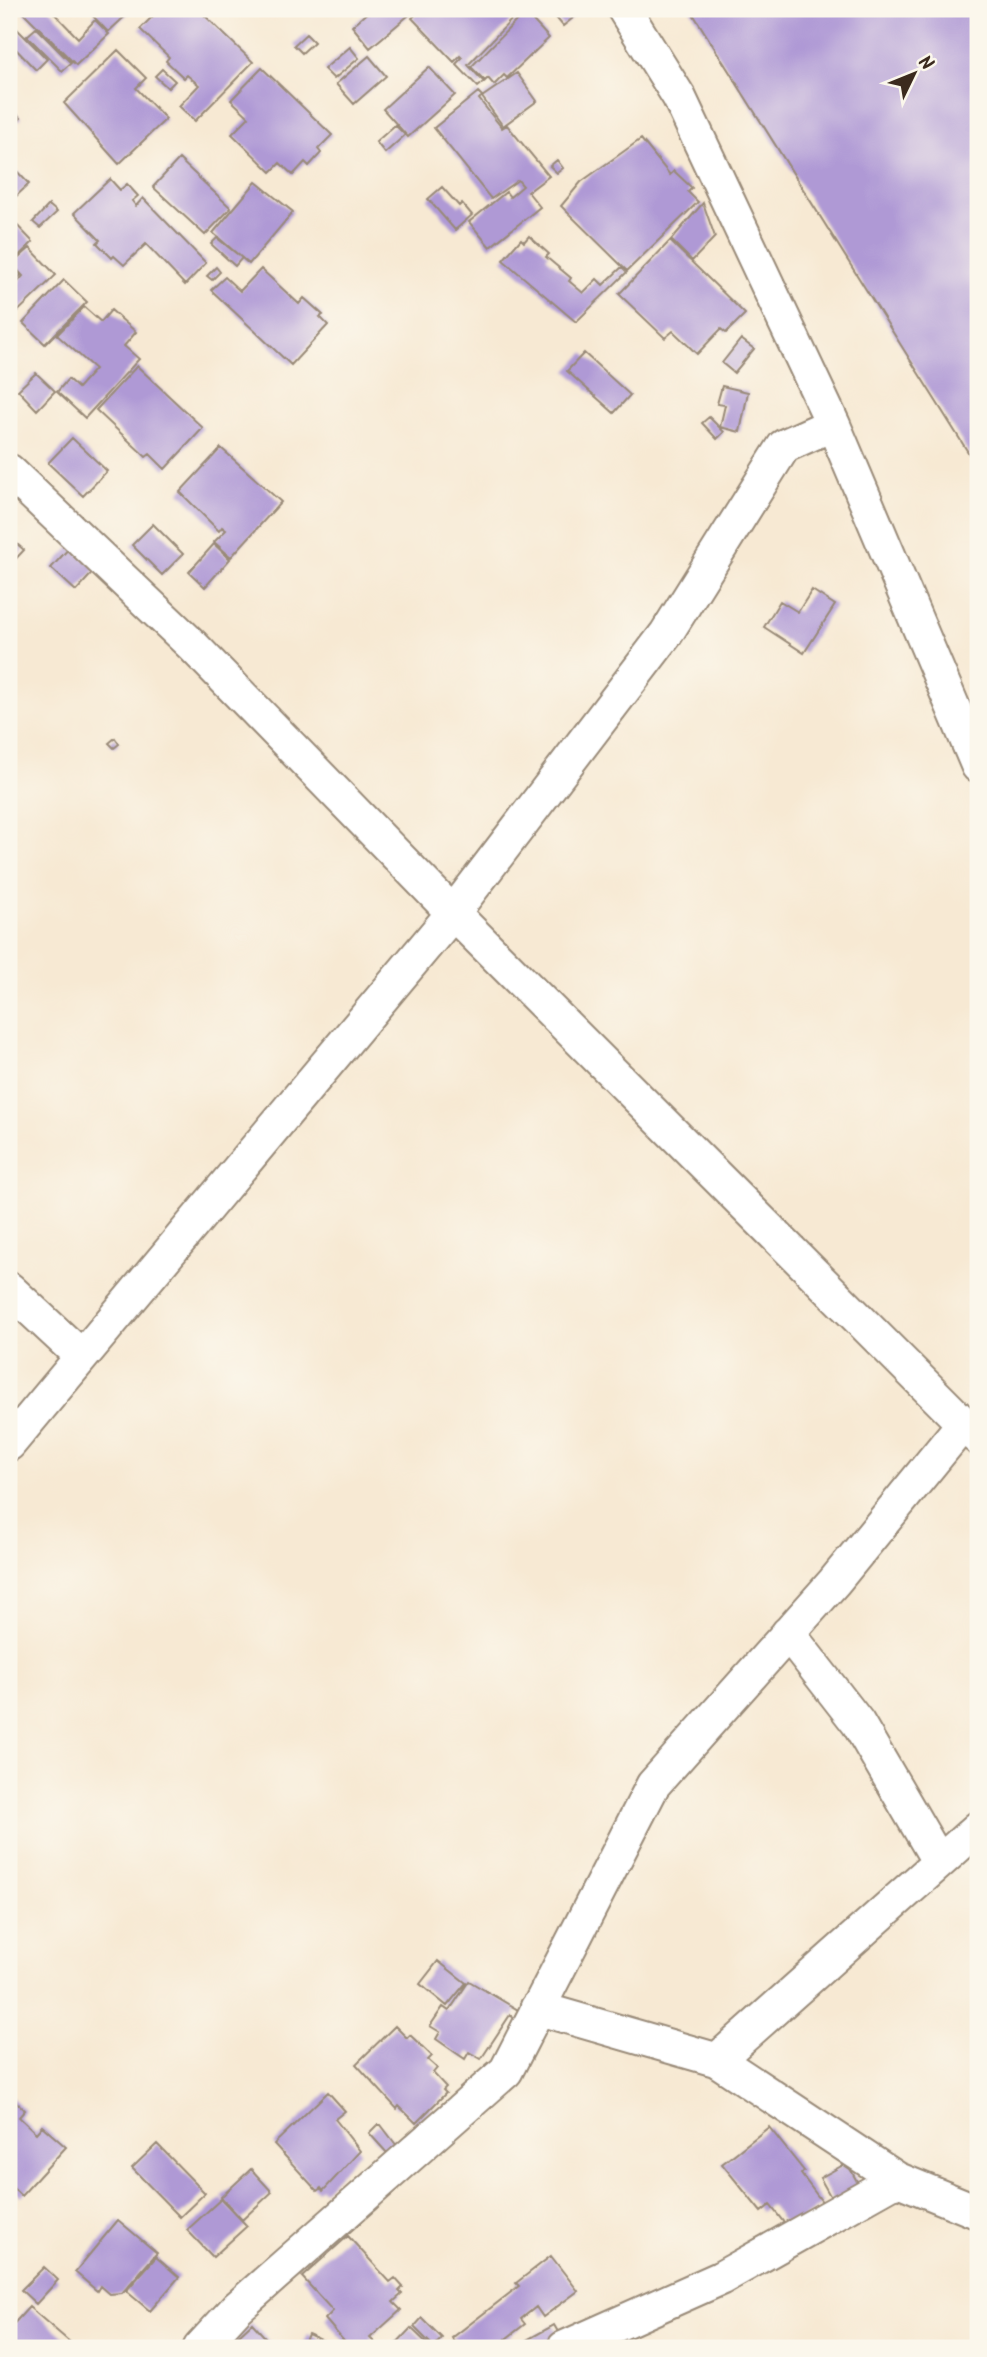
<svg xmlns="http://www.w3.org/2000/svg" width="987" height="2357" viewBox="0 0 987 2357" font-family="Kalam,sans-serif">
<style>
.building{fill:#af99d5}
.lines{fill:none;stroke-linecap:round;stroke-linejoin:round}
.street-casing{stroke:#998a78;stroke-width:37}
.street{stroke:#fff;stroke-width:33}
</style>
<rect width="100%" height="100%" fill="#fbf7ec"/>
<filter id="ink" filterUnits="userSpaceOnUse"><feTurbulence type="fractalNoise" baseFrequency=".0143" numOctaves="2"/><feDisplacementMap in="SourceGraphic" scale="14" xChannelSelector="R" yChannelSelector="G"/><feConvolveMatrix kernelMatrix="1 2 1 2 8 2 1 2 1" color-interpolation-filters="sRGB"/></filter>
<filter id="wash" filterUnits="userSpaceOnUse"><feTurbulence type="fractalNoise" baseFrequency=".00686" numOctaves="4" result="noise"/><feDisplacementMap in="SourceGraphic" scale="28" xChannelSelector="R" yChannelSelector="G"/><feGaussianBlur stdDeviation="1.57" result="paint"/><feColorMatrix in="noise" values="0 0 0 0 0 0 0 0 0 0 0 0 0 0 0 0 0 1.4 0 .05"/><feComposite in="paint" operator="in"/></filter>
<g filter="url(#wash)">
<rect width="100%" height="100%" fill="#f7e9d3"/>
<g id="blocks">
<path class="building" d="M26,9h24l28,29 17,-18 14,14 -33,31 -53,-53z
M101,9h32l-25,23 -15,-16z
M160,9h38l55,53 -58,59 -16,-15 20,-21 -12,-10 -3,3 -18,-17 3,-4 -29,-28z
M371,9h45l-46,39 -18,-22z
M422,9h96l2,2 -52,54 16,17 -6,5 -22,-23 6,-6 -2,-2 -6,6 -42,-44z
M549,9h35l-21,17z
M690,9h288v459z
M525,12l24,26 -42,40 -3,-3 -10,10 -6,-7 -3,3 -14,-14z
M9,21l38,38 -11,11 -27,-28z
M36,28l35,35 -9,8 -35,-35z
M306,34l8,8 -12,11 -8,-8z
M350,47l9,11 -25,21 -10,-10z
M118,50l28,28 -10,10 30,31 -47,45 -55,-61z
M369,56l17,20 -32,28 -18,-20z
M429,67l26,28 -47,42 -25,-28z
M262,68l70,67 -14,14 3,4 -12,13 -4,-4 -12,13 -13,-12 -9,9 -39,-38 17,-17 -18,-17z
M162,69l13,12 -7,7 -13,-12z
M517,73l20,28 -34,25 -21,-29z
M478,92l4,4 -3,3 23,29 5,-3 42,51 -21,16 12,15 -50,40 -21,-25 37,-30 4,5 13,-11 -5,-6 -27,19 -57,-71z
M9,106l12,12 -12,12z
M395,125l10,10 -20,18 -9,-11z
M641,139l29,36 4,-4 18,17 -4,4 10,10 -71,69 -66,-65 20,-24z
M179,159l52,49 -26,27 -52,-48z
M557,160l6,8 -6,5 -7,-7z
M11,165l18,19 -17,16 -3,-3z
M110,179l10,11 7,-6 11,12 -6,5 4,5 7,-8 63,65 -21,22 -39,-41 -22,21 -10,-9 -2,2 -15,-15 3,-3 -26,-27z
M256,182l37,30 -44,52 -36,-31z
M442,187l17,19 3,-3 10,12 -17,15 -27,-31z
M703,203l12,34 -23,24 -21,-21z
M49,205l8,7 -17,16 -7,-6z
M9,217l24,25 -23,22 11,11 -12,11z
M529,236l20,18 -3,3 25,21 -2,3 14,12 14,-14 6,6 19,-18 5,5 -51,50 -73,-62 18,-21 3,3z
M217,238l25,20 -7,8 -24,-22z
M670,241l75,73 -19,19 -5,-4 -24,25 -24,-23 -8,7 -46,-44z
M30,248l26,27 -47,45v-28l14,-16 -11,-12z
M216,267l4,5 -8,8 -5,-4z
M261,269l38,35 5,-6 19,17 -3,2 8,8 -37,40 -80,-75 14,-13 15,14z
M64,280l23,22 -42,42 -22,-21z
M84,307l17,15 10,-12 25,22 -12,14 15,13 -54,59 -28,-26 11,-13 10,9 17,-19 -38,-34z
M741,339l13,10 -20,24 -12,-10z
M584,353l46,42 -16,18 -47,-42z
M137,366l66,62 -38,41 -15,-15 -4,3 -50,-47z
M36,373l19,18 -18,19 -19,-20z
M722,386l26,6 -8,40 -20,-5 5,-22 -8,-1z
M709,417l15,15 -7,7 -15,-16z
M72,438l35,33 -24,25 -35,-33z
M221,448l60,54 -50,55 -17,-15 12,-12 -4,-3 -3,4 -39,-39z
M153,524l30,30 -21,21 -30,-30z
M9,537l15,13 -15,16z
M214,544l16,15 -25,28 -16,-15z
M71,546l25,23 -20,22 -25,-23z
M812,590l23,15 -31,48 -40,-26 16,-26 18,11z
M115,738l4,6 -5,4 -5,-5z
M438,1961l28,22 -19,23 -27,-22z
M469,1981l49,29 -4,8 -4,-3 -29,44 -12,-7 -4,7 -29,-20 4,-7 -10,-6 13,-19 6,4z
M395,2026l12,12 3,-3 22,21 -4,4 9,8 -4,5 13,14 -3,3 3,3 -30,30 -17,-17 -2,3 -41,-45z
M328,2092l17,19 -10,8 25,32 -37,40 -2,-3 -4,3 -43,-47z
M9,2095l16,15 -6,7 17,16 6,-7 24,21 -45,49 -12,-12z
M377,2125h4l16,21 -9,8 -19,-21z
M769,2127l35,44 -3,3 22,29 -34,26 -19,-24 -9,7 -39,-48z
M157,2144l48,49 -25,24 -48,-49z
M847,2163l13,24 -27,14 -13,-23z
M251,2169l21,23 -30,28 -21,-23z
M221,2199l26,27 -34,31 -26,-27z
M118,2220l39,33 -35,40 -13,1 -9,-8 -3,5 -22,-19z
M348,2236l42,46 5,-4 8,9 -4,4 3,3 -9,8 8,8 -31,28 6,6 -5,4h-25l2,-2 -23,-27 8,-8 -31,-34z
M551,2256l27,35 -35,26 -7,-10 -15,12 4,5 -31,24h-34l-8,-10 67,-52 -3,-3z
M156,2257l23,20 -29,34 -24,-20z
M44,2267l14,13 -22,24 -15,-14z
M29,2307l42,36 -3,3 2,2h-61v-19z
M422,2318l20,20 -8,9 -20,-20z
M252,2323l23,25h-50z
M554,2325l11,19 -7,4h-29l-4,-7z
M411,2328l21,20h-40z
M308,2334l20,9 -2,5h-24z"/>
</g>
</g>
<g filter="url(#ink)">
<use href="#blocks" fill-opacity="0" stroke="#998a78" stroke-width="2"/>
<g class="lines">
<g class="street-casing">
<path id="street" d="M624,9l55,88 154,327 145,342
M9,471l183,174 261,268 525,525
M9,1289l72,67
M9,1444l444,-531 213,-279 118,-188 49,-22
M788,1633l70,90 81,139
M537,2008l180,52 180,119 81,33
M717,2060l261,-232
M200,2348l37,-40 269,-237 147,-286 181,-203 129,-158
M564,2348l157,-70 176,-99"/>
</g>
<use href="#street" class="street"/>
</g>
</g>
<rect width="987" height="2357" fill="none" stroke="#fbf7ec" stroke-width="35"/>
<g transform="translate(914 74) rotate(47)" stroke="#fbf7ec" stroke-width="5" paint-order="stroke">
<path d="M0-5L12 26L0 18L-12 26Z" fill="#3b2a1e"/>
<text y="-10" font-size="19" font-weight="bold" text-anchor="middle" fill="#3b2a1e">N</text>
</g>
</svg>
